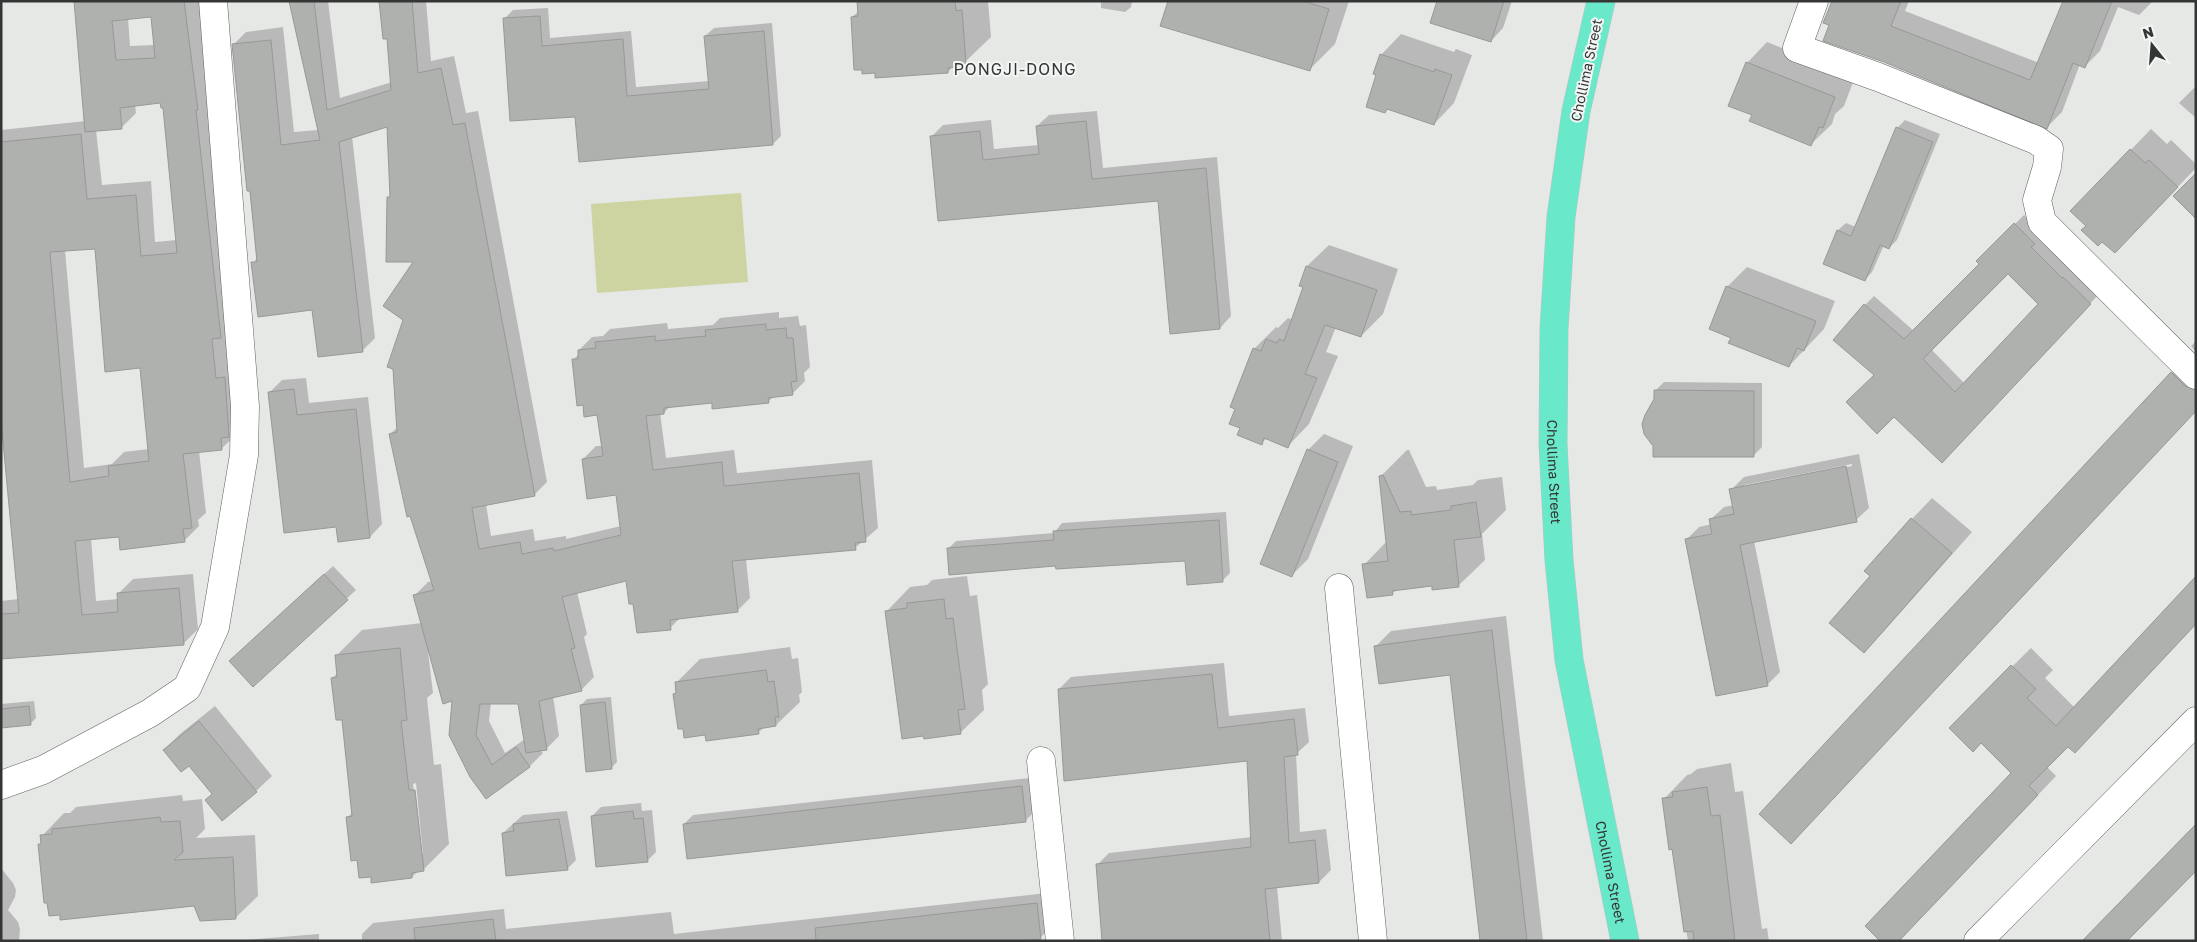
<svg xmlns="http://www.w3.org/2000/svg" width="2197" height="942" viewBox="0 0 2197 942" font-family="'Golos Text',sans-serif">
<style>
.green{fill:#cdd4a2}
.shadow{fill:#0003;fill-rule:evenodd}
.building{fill:#afb1af;stroke:#979996;fill-rule:evenodd}
.lines{fill:none;stroke-linecap:round;stroke-linejoin:round}
.minor-casing{stroke:#616361;stroke-width:29}
.tertiary-casing{stroke:#616361;stroke-width:29}
.trunk-casing{stroke:#c2c2c2;stroke-width:29}
.minor{stroke:#fff;stroke-width:28}
.tertiary{stroke:#fff;stroke-width:28}
.trunk{stroke:#6ae8ca;stroke-width:28}
.labels{text-anchor:middle;dominant-baseline:central;stroke-width:4;stroke-linejoin:round;paint-order:stroke}
.street-label{font-size:14px;fill:#343535;stroke:#f3f6f4}
.quarter-label{font-size:16px;letter-spacing:1px;fill:#343535;stroke:#f3f6f4}
</style>
<rect width="100%" height="100%" fill="#e6e8e6"/>
<path class="green" d="M741,193l7,89 -151,11 -6,-89z"/>
<path class="shadow" d="M75,1h125l36,434 -15,14 -22,2 7,62 -8,7 1,6 -15,15 -64,-6 -29,3 5,63 23,-2 -1,-5 15,-15 60,-5 5,55 -15,15 -182,13v-56l18,-2 -18,-192v-277l85,-9zM152,16l3,29 -25,1 -2,-28zM161,101l3,6 13,133 -22,2 -4,-61 -49,4 -6,-55 25,-2 15,-15 -1,-8zM96,248l46,119 7,82 -25,3 -12,12 -28,4 -19,-218z
M290,1h38l12,97 52,-16 -4,-44 -7,-37h45l5,60 23,-5 12,57 12,-2 69,371 -13,13 -48,9 5,32 42,-7 2,12 31,-5v3l55,-13 -4,-32 -34,-35 13,-13h7l-4,-32 -26,-54 6,-6v-4l13,-13 11,-1 7,-7 57,-6 1,6 45,-4 7,-7 59,-6v6l19,-2 2,10 6,-1 4,42 -6,6 1,8 -13,13 -18,2 -6,6h-55l-43,4 -6,7h-4l6,45 68,-8 3,23 135,-13 6,68 -23,20 -109,11 4,39 -13,13 -56,6 -11,11 -35,-25 -8,-23 -50,12 10,42 -3,3 10,40 -13,13 -28,6 6,40 -13,13 -6,1 3,3 -13,13 -39,28 -37,-94 -26,-49 5,42 -6,5 7,67 7,-1 8,80 -26,26 -5,1 -6,6 -40,-1 -14,-17 -10,-42 5,-5 -10,-94 -11,-40 6,-5 -2,-17 26,-26 60,-7 -7,-28 13,-13 5,-1 -43,-147 8,-7 6,-108 12,-58 -28,-63 3,-2 -3,-70 -36,10 23,202 -13,13 -49,-42 -60,-46 4,-5 -24,-213 13,-13 37,-5 11,105 24,-2zM491,703h28l6,36 -20,14 -16,-32zM416,783l7,72h-2l-8,-71z
M858,1h130l3,36 -26,25 -12,4 -5,6h-72l-24,-55 7,-6z
M1101,1h31l-1,6 -6,5 -24,-4z
M1169,1h180l-14,43 -25,25z
M1438,1h74l-9,27 -12,13z
M1833,1h76l-4,10 134,52 25,-62h89l-14,14 -21,-8 -18,44 -15,15 -5,-2 -18,48 -15,15 -217,-102z
M548,8l2,30 81,-7 5,56 73,-6 -4,-45 9,-8 58,-5 9,113 -8,8 -197,-28 -72,-97 9,-9z
M1401,34l53,18 2,-3 16,6 -18,48 -20,21 -46,-16 -3,4 -4,-57z
M1767,42l88,35 -11,29 -9,8 -3,10 -21,20 -57,-30 -7,-51z
M2196,86v32l-17,-15z
M1097,111l6,57 114,-11 14,159 -11,12 -61,-128 -220,20 -7,-84 11,-11 48,-5 3,29 45,-4 -2,-19 12,-11z
M1905,120l35,14 -43,106 -8,8 -5,-3 -12,27 -7,8 -40,-17 13,-33 8,-7 10,4 41,-99z
M2151,129l16,15 4,-4 25,24v4l-61,63 -47,-5 -16,-15z
M2024,215l75,79 -148,158 -75,-77 -11,-70 9,-9 40,35 67,-68 -3,-2zM2008,272l32,32 -75,80 -34,-35z
M1329,245l69,24 -15,45 -22,22 -25,-9 -10,25 12,4 -29,68 -21,22 -21,-8 -6,5 -19,-15 -6,-20 18,-59 22,-22 2,1 10,-10 5,2 12,-33 2,-21z
M1747,267l88,34 -11,28 -35,37 -56,-29 -6,-50z
M2196,341v11l-5,-6z
M2183,363l13,11v36l-24,-37z
M306,378l3,25 59,-6 14,127 -12,13 -33,-12 -67,-133 12,-12z
M1664,382l98,1v64l-9,9 -98,-57v-8z
M1324,434l29,12 -45,113 -16,16 16,-125z
M1407,450h2l17,37 10,-1 1,4 36,-5 5,-5 24,-3 4,33 -24,24 3,26 -26,25 -26,-1 -36,5 -5,5 -28,-29 23,-24 -6,-65z
M1859,454l10,54 -13,12 -102,21 26,131 -13,13 -80,-146 12,-12 13,-3 -1,-5 13,-12 10,-2 -3,-15 13,-13zM1852,464v2l-108,22v-3z
M1932,498l40,34 -88,99 -20,21 8,-76 40,-57z
M1226,512l4,61 -8,8 -36,-21 -129,5 -109,-16 8,-8 98,-8 8,-10z
M333,566l23,24 -103,96 -14,-33z
M967,576l3,20 7,-1 11,89 -6,6 2,20 -24,23 -73,-122 23,-24 17,-2 5,-5z
M1506,616l37,325h-61l-31,-268 -75,-27 15,-15z
M2196,624l-121,127 -7,-6 -21,22 9,9 -147,154 104,-157 -32,-31 -31,-14 81,-80 22,22 -8,8 30,30z
M790,647l2,12 6,-1 4,34 -3,3 1,7 -24,23 -12,2 -6,6 -52,1 -32,-40 3,-3 -1,-8 24,-24z
M1224,663l5,53 76,-8 4,34 -13,12 4,78 26,-3 5,41 -12,12 -42,4 5,55h-178l-7,-76 12,-12 143,-16 -4,-77 -189,-71 12,-12z
M611,697l6,65 -6,6 -30,-63 6,-6z
M34,701l2,17 -6,6 -29,3v-23z
M215,706l57,70 -16,15 -43,3 -24,-29 -25,-15 16,-16z
M1731,763l4,29 8,-1 19,138 5,-1 2,13h-81l-24,-142 23,-24 4,-1 6,-5z
M1030,778l4,34 -9,9 -341,3 9,-9z
M182,795l1,6 19,-2 3,30 -9,9 59,-3 3,61 -23,22 -196,-73 3,-3v-6l22,-23h6l6,-6z
M641,803l1,8 10,-1 4,42 -9,9 -55,-45 9,-9z
M567,811l9,49 -9,9 -64,-36 20,-18z
M1,868l12,15 3,7 -1,7 -7,13 10,12 2,7 -1,12h-18z
M1047,893l4,34 -11,11 -16,3h-662v-7l11,-11 131,-14 2,20 165,-17 3,22z
M319,934v7h-85z"/>
<path class="building" d="M74,1h110l14,109h-2l25,228 -9,1 4,39 9,-1 4,60 -8,1 1,12 -39,4 9,74 -9,1 2,13 -65,8 -1,-13 -44,4 7,74 36,-3 -1,-19 62,-5 5,57 -183,14v-45l18,-1 -18,-193v-278l80,-8 6,65 49,-4 5,61 36,-3 -14,-145h-2l-1,-5 -40,5 2,21 -37,3zM151,17l4,41 -39,2 -4,-39zM95,249l10,123 35,-4 9,93 -41,5 1,10 -39,6 -20,-230z
M289,1h25l13,109 64,-20 -4,-51h-4l-4,-38h33l6,72 23,-5 12,57 12,-2 70,373 -63,12 7,41 41,-7 2,12 31,-6 1,3 67,-16 -5,-40 -29,4 -5,-40 21,-3 -6,-41 -13,2 -1,-12 -6,1 -5,-47h6v-9l18,-2 -1,-6 60,-6v5l51,-5 -1,-6 61,-6v6l20,-2 1,10h6l4,43 -6,1 2,13 -25,3 1,5 -57,6v-6l-48,5v6l-18,2 7,54 69,-8 2,24 135,-13 7,69 -11,1 1,7 -124,11 6,51 -68,8 1,10 -34,3 -4,-29h-4l-3,-23 -64,16 13,51 -4,1 11,42 -43,10 8,49 -21,3 -8,-49h-38l-4,31 16,30 24,-18 14,20 -44,32 -16,-22 -21,-42 3,-34 -9,3 -30,-109 21,-5 -24,-74 -3,1 -18,-83 8,-2 -4,-63 -6,-2 16,-47 -20,-14 30,-44h-27l1,-65h3l-3,-70 -48,15 24,210 -45,5 -6,-47 -54,7 -7,-55h6l-7,-71h-3l-15,-147 39,-4 10,105 39,-5z
M857,1h98l1,10 6,-1 4,54h-7l1,3 -12,1v5l-73,5v-5l-13,1v-4h-8l-3,-53 7,-1z
M1168,1h135l26,8 -19,62 -150,-45z
M1437,1h67l-13,41 -61,-19z
M1832,1h69l-10,25 139,54 33,-79h49l-27,67 -12,-5 -26,66 -163,-67 -61,-21 6,-16 -6,-2z
M540,16l2,30 81,-7 4,57 82,-7 -5,-53 60,-5 9,114 -194,17 -4,-45 -65,4 -7,-103z
M1380,54l54,18 1,-3 17,6 -18,50 -47,-16 -2,4 -19,-6 10,-32 -3,-1z
M1746,62l89,35 -12,31 -4,-1 -8,19 -62,-25 3,-6 -24,-9z
M1086,121l6,58 114,-11 14,161 -50,5 -12,-133 -220,20 -8,-85 50,-5 3,29 56,-6 -3,-28z
M1896,127l37,15 -44,107 -9,-4 -15,36 -42,-17 14,-34 14,6z
M2130,149l15,14 4,-3 29,27 -63,66 -13,-11 -4,4 -17,-16 5,-4 -16,-15z
M2196,173v46l-23,-23z
M2014,223l21,21 -4,3 31,31 1,-1 28,27 -149,159 -48,-46 -17,17 -31,-32 28,-27 -41,-35 31,-36 40,35 75,-75 -3,-3zM2008,274l30,30 -83,88 -32,-33z
M1306,266l71,24 -16,47 -36,-12 -20,49 12,4 -29,70 -24,-10 -2,7 -25,-10 3,-7 -11,-4 6,-15 -5,-2 23,-59 8,3 5,-12 11,4 2,-4 5,2 19,-54 -4,-1z
M1726,286l90,35 -12,30 -7,-3 -8,19 -61,-24 3,-5 -22,-9z
M2171,372l14,14 11,4v21l-405,433 -32,-30z
M294,389l3,26 59,-6 14,129 -32,4 -2,-15 -52,6 -16,-141z
M1654,390l100,1v66h-101v-11l-9,-12 -2,-10 3,-9 9,-16z
M1307,449l31,13 -46,115 -32,-13z
M1846,466l11,56 -117,23 28,141 -52,10 -31,-157 27,-5 -3,-15 25,-5 -5,-25z
M1383,475l17,37 11,-1v4l40,-5v-4l25,-4 5,35 -27,3 5,47 -27,3v-4l-40,5 1,4 -26,3 -5,-34 26,-3 -9,-85z
M1911,518l41,35 -88,100 -35,-30 41,-47 -6,-5z
M1219,520l4,62 -36,3 -2,-24 -129,8 -1,-3 -106,9 -2,-27 107,-8 -1,-9z
M324,574l24,26 -95,87 -24,-26z
M2196,576v48l-121,129 -7,-6 -39,39 9,9 -139,146h-19l-15,-15 146,-153 -30,-30 -8,9 -24,-24 62,-63 25,24 -9,9 29,28z
M944,599l2,20 7,-1 12,91 -7,1 3,24 -37,5 -1,-3 -21,3 -17,-128 22,-3v-5z
M1492,630l35,311h-47l-30,-266 -71,9 -5,-38z
M400,648l7,72 -6,1 8,69h6l9,81 -12,2v5l-41,5v-6l-12,1 -2,-18 -6,1 -5,-44 6,-1 -10,-96h-6l-5,-42 6,-1 -2,-22z
M766,670l2,12 6,-1 5,36h-4l1,9 -18,3 1,5 -53,7 -1,-6 -21,3 -1,-9h-5l-5,-35 3,-1 -1,-11z
M1212,674l6,54 76,-9 4,36 -14,2 5,86 26,-3 4,43 -54,6 5,52h-168l-6,-77 155,-17 -4,-86 -183,20 -6,-92z
M605,702l7,67 -26,3 -6,-67z
M29,706l2,19 -30,3v-19z
M199,721l58,71 -35,29 -17,-21 7,-6 -23,-28 -8,6 -18,-22z
M1022,786l4,36 -339,37 -4,-35z
M1707,787l4,29 9,-1 15,126h-41l-1,-10 -9,1 -12,-83 -3,1 -7,-52 11,-1 -1,-5z
M633,811l1,8 9,-1 5,44 -52,5 -5,-51z
M160,817l1,5 19,-1 3,31 -9,8 59,-3 3,62 -36,2 -6,-15 -134,14v-5l-11,1 -2,-13h-3l-6,-59h3l-1,-9 12,-1v-5z
M559,819l9,51 -62,6 -4,-43 12,-2 -1,-7z
M2196,824v47l-69,70h-45z
M1037,903l4,36 -17,2h-208l-1,-13z
M493,919l3,22h-81l-1,-13z"/>
<g class="lines">
<g class="minor-casing">
<path id="minor" d="M1814,1l-17,47 81,29 158,63 13,9 -2,18 -10,33 5,22 154,153
M1339,588l34,353
M1041,761l19,180"/>
</g>
<g class="tertiary-casing">
<path id="tertiary" d="M1,785l42,-15 107,-57 37,-25 28,-61 29,-172 1,-49 -32,-405
M1978,941l218,-220"/>
</g>
<g class="trunk-casing">
<g id="trunk">
<path id="s1" d="M1601,1l-25,110 -15,106 -7,112 -1,115 6,116 10,100 56,281"/>
</g>
</g>
<use href="#minor" class="minor"/>
<use href="#tertiary" class="tertiary"/>
<use href="#trunk" class="trunk"/>
</g>
<g class="labels">
<g class="street-label">
<text transform="translate(1586 70) rotate(-78)">Chollima Street</text>
<text stroke="none"><textPath href="#s1" startOffset="475">Chollima Street</textPath></text>
<text stroke="none"><textPath href="#s1" startOffset="880">Chollima Street</textPath></text>
</g>
<g class="quarter-label">
<text x="1015" y="69">PONGJI-DONG</text>
</g>
</g>
<rect width="2197" height="942" fill="none" stroke="#343535" stroke-width="5"/>
<g transform="translate(2152 45) rotate(343)" stroke="#f3f6f4" stroke-width="4" paint-order="stroke">
<path d="M0-4L9 19L0 12L-9 19Z" fill="#343535"/>
<text y="-8" font-size="14" font-weight="bold" text-anchor="middle" fill="#343535">N</text>
</g>
</svg>
